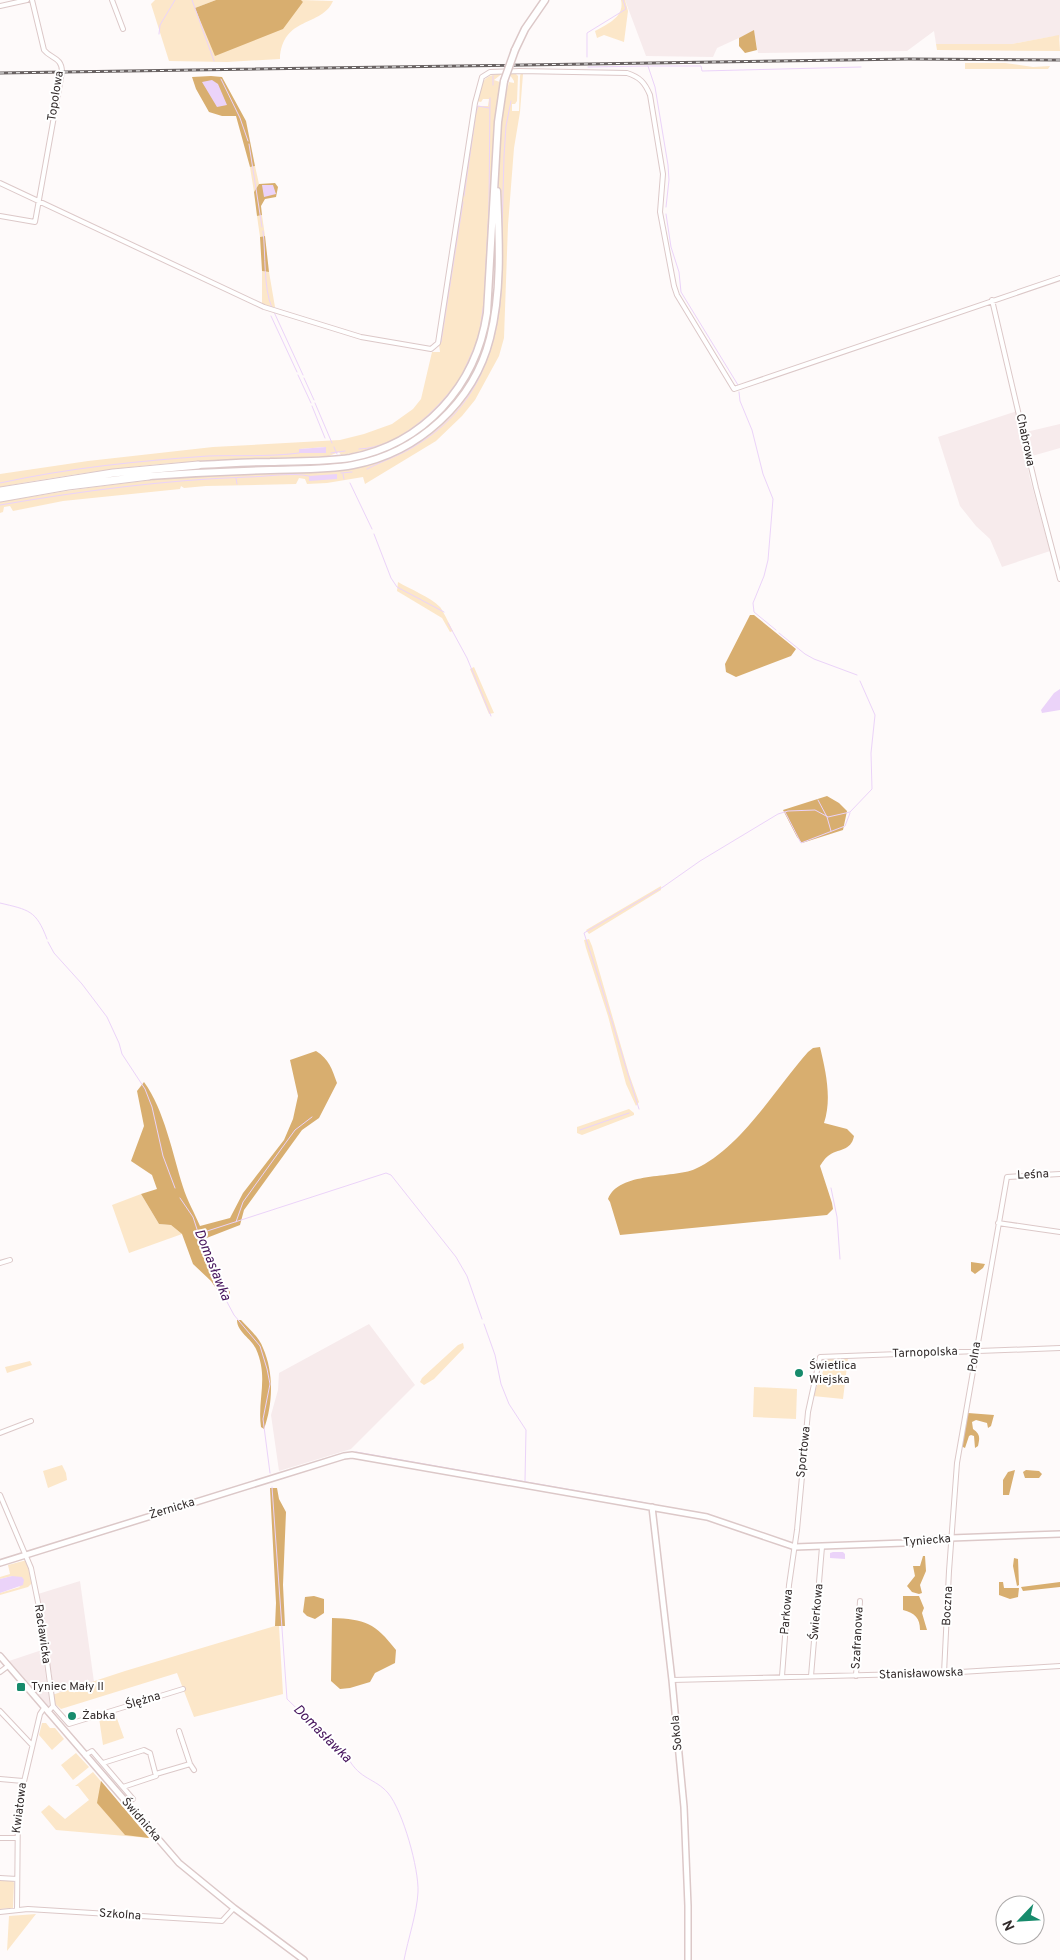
<svg xmlns="http://www.w3.org/2000/svg" width="1060" height="1960" viewBox="0 0 1060 1960" font-family="Overpass,sans-serif">
<style>
.built{fill:#f7ebec}
.green{fill:#fce7c9;fill-rule:evenodd}
.forest{fill:#d8ae6f}
.water{fill:#ebd3f9}
.lines{fill:none;stroke-linecap:round;stroke-linejoin:round}
.stream{stroke:#ebd3f9;stroke-width:1}
.minor-casing{stroke:#dcc8c8;stroke-width:6}
.tertiary-casing{stroke:#dcc8c8;stroke-width:8}
.trunk-casing{stroke:#dcc8c8;stroke-width:9}
.motorway-casing{stroke:#dcc8c8;stroke-width:9}
.minor{stroke:#fff;stroke-width:4}
.tertiary{stroke:#fff;stroke-width:5}
.trunk{stroke:#fff;stroke-width:6}
.motorway{stroke:#fff;stroke-width:7}
.rail-casing{stroke:#696262;stroke-width:3}
.rail{stroke:#fff;stroke-width:1;stroke-dasharray:4;stroke-linecap:butt}
.trunk-bridge-casing{stroke:#dcc8c8;stroke-width:9;stroke-linecap:butt}
.trunk-bridge{stroke:#fff;stroke-width:6}
.poi-dot{fill:#178b6c;stroke:#fff;stroke-width:2}
.labels{text-anchor:middle;dominant-baseline:central;stroke-width:4;stroke-linejoin:round;paint-order:stroke}
.street-label{font-size:12px;fill:#322b2b;stroke:#fff}
.poi-label{font-size:12px;fill:#322b2b;stroke:#fff;text-anchor:start}
.water-label{font-size:14px;font-style:italic;fill:#46145c;stroke:#fff}
</style>
<rect width="100%" height="100%" fill="#fefafa"/>
<path class="built" d="M625,0h435v40l-1,-4h-4l-43,8h-76l-2,-13 -27,20 -149,2 -4,-22 -37,17 -4,9 -67,-1z
M1017,411l13,68 20,72 -48,16 -12,-28 -14,-13 -16,-20 -22,-69z
M1060,424v24l-28,8 -6,-24z
M369,1324l46,61 -64,64 -72,22 -8,-56 7,-25 1,-17z
M80,1581l14,101 -35,11 -2,-9 -6,-1 1,-10 -3,-2 -11,-77z
M42,1650l8,56 -1,1 -40,-46z"/>
<path class="green" d="M155,0h61l-21,8 108,-5 -2,-3 32,1c-11,26 -51,15 -53,58l-53,3 -58,-1 -18,-57z
M621,0h4l3,11 -4,31 -20,-7 -7,3 -2,-7c12,-7 30,-14 26,-31z
M1059,35l1,16 -123,-1 -1,-6h76z
M965,63h40l28,4 17,-1 -2,3h-83z
M503,73l-9,7 6,2c-5,30 -6,60 -7,91 -2,29 -4,58 -5,87 -2,29 -2,59 -12,87 -22,59 -72,100 -135,108l-2,-3 -10,4c-43,2 -86,2 -129,5 -67,4 -134,14 -200,26v-13l88,-13 125,-14 127,-7 24,-6 28,-10 21,-15 8,-10 11,-47h8l-1,-8 37,-238h12l1,-7h-6l-2,3 -4,-1c6,-20 4,-25 26,-28zM326,447v6h-26l-1,-4z
M511,73h4l3,3 -1,25 -2,3h-3v7h7l1,-35 1,-3h2v1l-3,38 -6,36 -6,77 -4,113 -5,18 -24,44 -13,16 -26,25 -71,43 -2,-7 -36,6 -20,1 -2,-5 -6,-1 -3,6 -90,2 -22,2 -3,-2 -1,3 -117,12 -50,10 -3,-5 -6,1 -1,5 -3,1v-11c62,-11 124,-20 186,-25 32,-2 63,-3 94,-4 26,-1 53,0 78,-6 65,-14 121,-67 136,-133 4,-16 4,-32 5,-48 3,-67 -8,-139 10,-204l5,1v-2l-4,-6z
M255,166l4,18 -5,8 -4,-25z
M262,215l3,21 -5,1 -3,-21z
M262,271l7,1 6,35 -4,1 -9,-4z
M398,582c12,7 32,15 42,25 2,2 11,20 13,24l-3,1 -8,-14 -45,-27z
M474,667l20,46 -5,1 -19,-45z
M661,886v4l-72,44 -3,-4z
M589,939l3,7 37,128 10,28 -3,4 -10,-22 -18,-68 -22,-68 -2,-8z
M629,1109l5,4v2l-52,20 -5,-2v-6z
M141,1194l18,30 12,1 11,9 -53,19 -17,-48z
M463,1343l1,5 -30,31 -10,6 -4,-3 2,-4 36,-33z
M848,1358l-5,41 -30,-3 15,-37z
M30,1361l2,4 -25,8 -2,-6z
M754,1387l43,2 -1,30 -43,-2z
M62,1465l4,8 1,7 -19,8 -5,-17z
M27,1560l6,22 -5,5 -28,8v-2l20,-6 -8,-11 -12,3v-2l10,-3 -2,-9z
M275,1626h4l4,68 -89,23 -17,-44 -116,36 -8,-7 -1,-7 73,-24z
M115,1713l9,25 -21,7 -4,-27z
M42,1723h4l4,5h5l9,11 -12,11 -13,-15z
M76,1753l13,14 -16,13 -12,-15z
M93,1772l56,66 -93,-8 -15,-18 8,-7 16,14 24,-19 -11,-14h-3z
M0,1880l13,1 1,2 -1,25 -13,1z
M36,1914l-29,37 2,-35z"/>
<path class="forest" d="M216,0h85l2,2 -20,27 -68,27 -20,-48z
M754,30l3,20 -12,3 -6,-7v-8z
M211,76l11,1 24,44 9,45 -5,1 -14,-51h-14l-13,-4 -13,-23 -4,-12z
M275,183l3,4 -2,10 -11,2 -4,7 1,9 -5,1 -3,-24 5,-8z
M265,236l4,36 -7,-1 -2,-34z
M750,615h4l42,34 -5,7 -55,21 -10,-5 -1,-8z
M827,796l12,7 8,8 -4,19 -41,13 -5,-6 -14,-27z
M820,1047c6,25 12,52 4,76l23,6 7,7c-3,16 -16,12 -26,20 -3,2 -6,7 -8,10l12,37 1,6 -6,6 -207,20 -10,-33 -2,-3c11,-28 64,-20 87,-30 45,-20 81,-81 113,-117l5,-4z
M316,1051c13,8 16,18 21,32l-18,35 -17,12 -58,80 -4,15 -36,14 16,39 10,14 -1,5 -5,3 -13,-19 -18,-17 -11,-30 -11,-9 -12,-1 -18,-30 16,-5 -5,-14 -21,-14 13,-35 -7,-35 7,-9c20,27 29,73 39,105 4,13 12,27 17,39l30,-8 13,-25 41,-53 9,-21 5,-23 -8,-36z
M971,1262l14,2 -2,4 -8,6 -4,-3z
M237,1320h4c8,9 18,17 22,28 11,25 10,56 1,81l-3,-2c-4,-27 8,-49 -5,-78 -5,-11 -19,-17 -19,-29z
M968,1413l26,2 -3,11 -3,2 -1,-5 -11,-3 -4,2 1,7c7,5 7,8 5,17l-3,2 -1,-12 -3,-1 -2,1 -4,12 -4,-2z
M1015,1470l-6,25h-6v-15l5,-8z
M1026,1470l13,1 3,3 -3,4h-14l-2,-6z
M270,1488h7l2,11 7,13 -3,73 2,41h-10l1,-23z
M923,1556h2l1,15 -6,14 2,8 -3,1 -7,-2 -5,-6 8,-10 -2,-10h7z
M1014,1558l4,1 1,26 -2,1 -4,-20z
M999,1582h4l1,6h15l-1,9 -8,2 -11,-4z
M1060,1582v5l-37,4 -2,-4z
M314,1596l10,3v14l-9,6 -8,-3 -4,-4 2,-15z
M903,1596h16l5,12 -2,5 5,17h-7c0,-12 -5,-17 -17,-20z
M332,1618c33,1 43,5 64,32l-1,13 -20,10 -5,9 -20,6 -10,1 -9,-8z
M101,1781l48,57 -24,-3 -28,-32z"/>
<path class="water" d="M212,80l6,4 9,21 -10,2 -15,-25z
M262,185h11l3,9 -12,3z
M326,447v6h-27v-4z
M337,474v5l-28,2v-5z
M1060,689v21l-18,3 -1,-3 13,-17z
M833,1552h10l2,2v5l-15,-1v-5z
M12,1576l10,1 2,3 -1,5 -23,8v-14z"/>
<g class="lines">
<path class="stream" d="M192,0l22,61
M159,34l1,-9 15,-25
M587,57v-24l39,-24 -3,-9
M648,66h53l1,5 159,-4
M588,67l60,-1 7,21 13,78 1,15 -3,27
M493,76v9
M221,79l19,39 8,23
M476,113l2,-7 11,2
M249,144l13,83
M464,196l11,-76
M666,214l5,33 8,25 2,20 57,93
M263,231c3,24 0,56 9,77
M502,232l2,-76 2,-30 5,-25
M274,312l29,63
M271,316l26,56
M441,342l22,-140
M298,375l13,28
M462,375l13,-29 5,-16 4,-28 5,-94 1,-110
M304,378l10,22
M739,392l1,9 12,29 11,44 10,25 -5,61 -4,16 -11,27 1,9 22,18
M315,403l17,40
M312,406l13,32
M334,447l3,7
M359,449c39,-1 78,-38 99,-68
M331,453l14,-2
M367,469c17,-9 35,-14 51,-25 63,-39 83,-103 84,-173
M341,473l11,-1
M343,474l1,5
M236,478l1,6
M0,483c68,-15 138,-22 208,-27 30,-1 61,1 91,-3
M350,483l22,46
M0,505c82,-14 164,-25 247,-28 18,0 45,-5 62,-1
M374,534l17,44 6,9 47,25
M448,623l19,35 24,58
M779,633l26,21 9,5 43,16
M818,800l9,17 4,14
M785,812l16,31 44,-17 5,-13
M0,903c29,7 36,7 47,36
M48,942l6,11 28,31 25,33 12,26 3,11 23,35 7,18 11,49 12,32
M639,1109c-19,-58 -35,-118 -55,-176l79,-46 37,-26 78,-47 10,-3 27,-1 13,7 22,-5 22,-23 -1,-36 4,-38 -15,-34
M580,1130l49,-17
M831,1188l6,29 3,42
M180,1198l13,19 13,40 13,30 15,28 26,31 7,23 3,15 -7,35 7,54
M236,1222l7,-20 36,-50 16,-22 17,-13
M198,1234l188,-61 5,2 65,82 11,19 15,43
M484,1324l11,31 6,29 8,20 17,26 -1,51
M356,1452l290,51
M272,1487l15,212 61,59c12,22 27,20 40,35 15,18 31,76 30,99 -1,21 -10,47 -14,68"/>
<g class="minor-casing">
<path id="minor" d="M112,0l11,29
M0,6l27,-6
M0,183l264,124 97,30 70,12 7,-6 37,-240 7,-26 8,-5 29,-1 108,2c13,4 18,10 23,22l13,79 -3,38 14,74 3,9 57,94 326,-111
M0,216l35,6 27,-150c0,-15 -11,-13 -18,-22l-12,-50
M992,300l44,188 24,91
M998,1223l62,9
M0,1263l10,-3
M0,1433l31,-12
M0,1495l31,73 10,49 12,89 -5,6
M0,1672l8,-6
M944,1673l5,-102 8,-108 50,-286 53,-3
M782,1676l7,-91 8,-55 11,-118 12,-55 240,-9
M811,1676l11,-129
M856,1676l4,-75
M672,1680l272,-7 116,-7
M53,1706l16,18 114,-35
M0,1711l32,34
M179,1731l11,33 4,6
M85,1755l7,-4 41,48
M103,1763l41,-13 6,3 6,23 -33,11
M156,1774l34,-10
M0,1779l23,2
M0,1838h17
M0,1878l17,1
M17,1910l1,-103 22,-93 4,-6
M0,1912l28,-3 194,12 12,-13"/>
</g>
<g class="tertiary-casing">
<path id="tertiary" d="M652,1507l20,173 12,127 4,99v54
M0,1563l344,-107 8,-1 355,62 88,30 109,-4 47,-5 109,-4
M0,1656l179,207 55,45 70,52"/>
</g>
<g class="trunk-casing">
<path id="trunk" d="M515,50l10,-21 20,-29
M198,465c24,-1 48,-3 72,-3 27,-1 54,0 80,-4 74,-14 126,-72 137,-145l11,-191 6,-41
M149,476c41,-3 81,-5 121,-6 28,-1 56,0 83,-5 65,-12 121,-63 137,-127 12,-47 9,-99 7,-147"/>
</g>
<g class="motorway-casing">
<path id="motorway" d="M0,491l113,-18 85,-8
M0,498l68,-12 81,-10"/>
</g>
<use href="#minor" class="minor"/>
<use href="#tertiary" class="tertiary"/>
<use href="#trunk" class="trunk"/>
<use href="#motorway" class="motorway"/>
<g class="rail-casing">
<path id="rail" d="M0,73l908,-14 152,1"/>
</g>
<use href="#rail" class="rail"/>
<g class="trunk-bridge-casing">
<path id="trunk-bridge" d="M504,81l11,-31"/>
</g>
<use href="#trunk-bridge" class="trunk-bridge"/>
</g>
<g class="poi-dot">
<circle cx="799" cy="1373" r="5"/>
<rect x="16" y="1682" width="10" height="10" rx="2.5"/>
<circle cx="72" cy="1716" r="5"/>
</g>
<g class="labels">
<g class="street-label">
<text transform="translate(56 96) rotate(-81)">Topolowa</text>
<text transform="translate(1025 440) rotate(78)">Chabrowa</text>
<text transform="translate(1033 1175) rotate(-3)">Leśna</text>
<text transform="translate(925 1353) rotate(-2)">Tarnopolska</text>
<text transform="translate(975 1357) rotate(-81)">Polna</text>
<text transform="translate(804 1452) rotate(-84)">Sportowa</text>
<text transform="translate(172 1509) rotate(-17)">Żernicka</text>
<text transform="translate(927 1541) rotate(-5)">Tyniecka</text>
<text transform="translate(948 1606) rotate(-87)">Boczna</text>
<text transform="translate(787 1612) rotate(-85)">Parkowa</text>
<text transform="translate(817 1612) rotate(-85)">Świerkowa</text>
<text transform="translate(42 1634) rotate(82)">Racławicka</text>
<text transform="translate(858 1638) rotate(-87)">Szafranowa</text>
<text transform="translate(921 1674) rotate(-2)">Stanisławowska</text>
<text transform="translate(143 1701) rotate(-17)">Ślężna</text>
<text transform="translate(677 1733) rotate(-95)">Sokola</text>
<text transform="translate(20 1808) rotate(-83)">Kwiatowa</text>
<text transform="translate(141 1820) rotate(49)">Świdnicka</text>
<text transform="translate(120 1915) rotate(4)">Szkolna</text>
</g>
<g class="poi-label">
<text x="809" y="1366">Świetlica<tspan x="809" dy="14">Wiejska</tspan></text>
<text x="31" y="1687">Tyniec Mały II</text>
<text x="82" y="1716">Żabka</text>
</g>
<g class="water-label">
<text transform="translate(212 1265) rotate(68)">Domasławka</text>
<text transform="translate(322 1734) rotate(45)">Domasławka</text>
</g>
</g>
<g transform="translate(1020 1920) rotate(245)"><circle r="24" fill="#ffffff" stroke="#adaaaa"/>
<path d="M0-4L9 19L0 12L-9 19Z" fill="#178b6c"/>
<text y="-8" font-size="14" font-weight="bold" text-anchor="middle" fill="#322b2b">N</text>
</g>
</svg>
